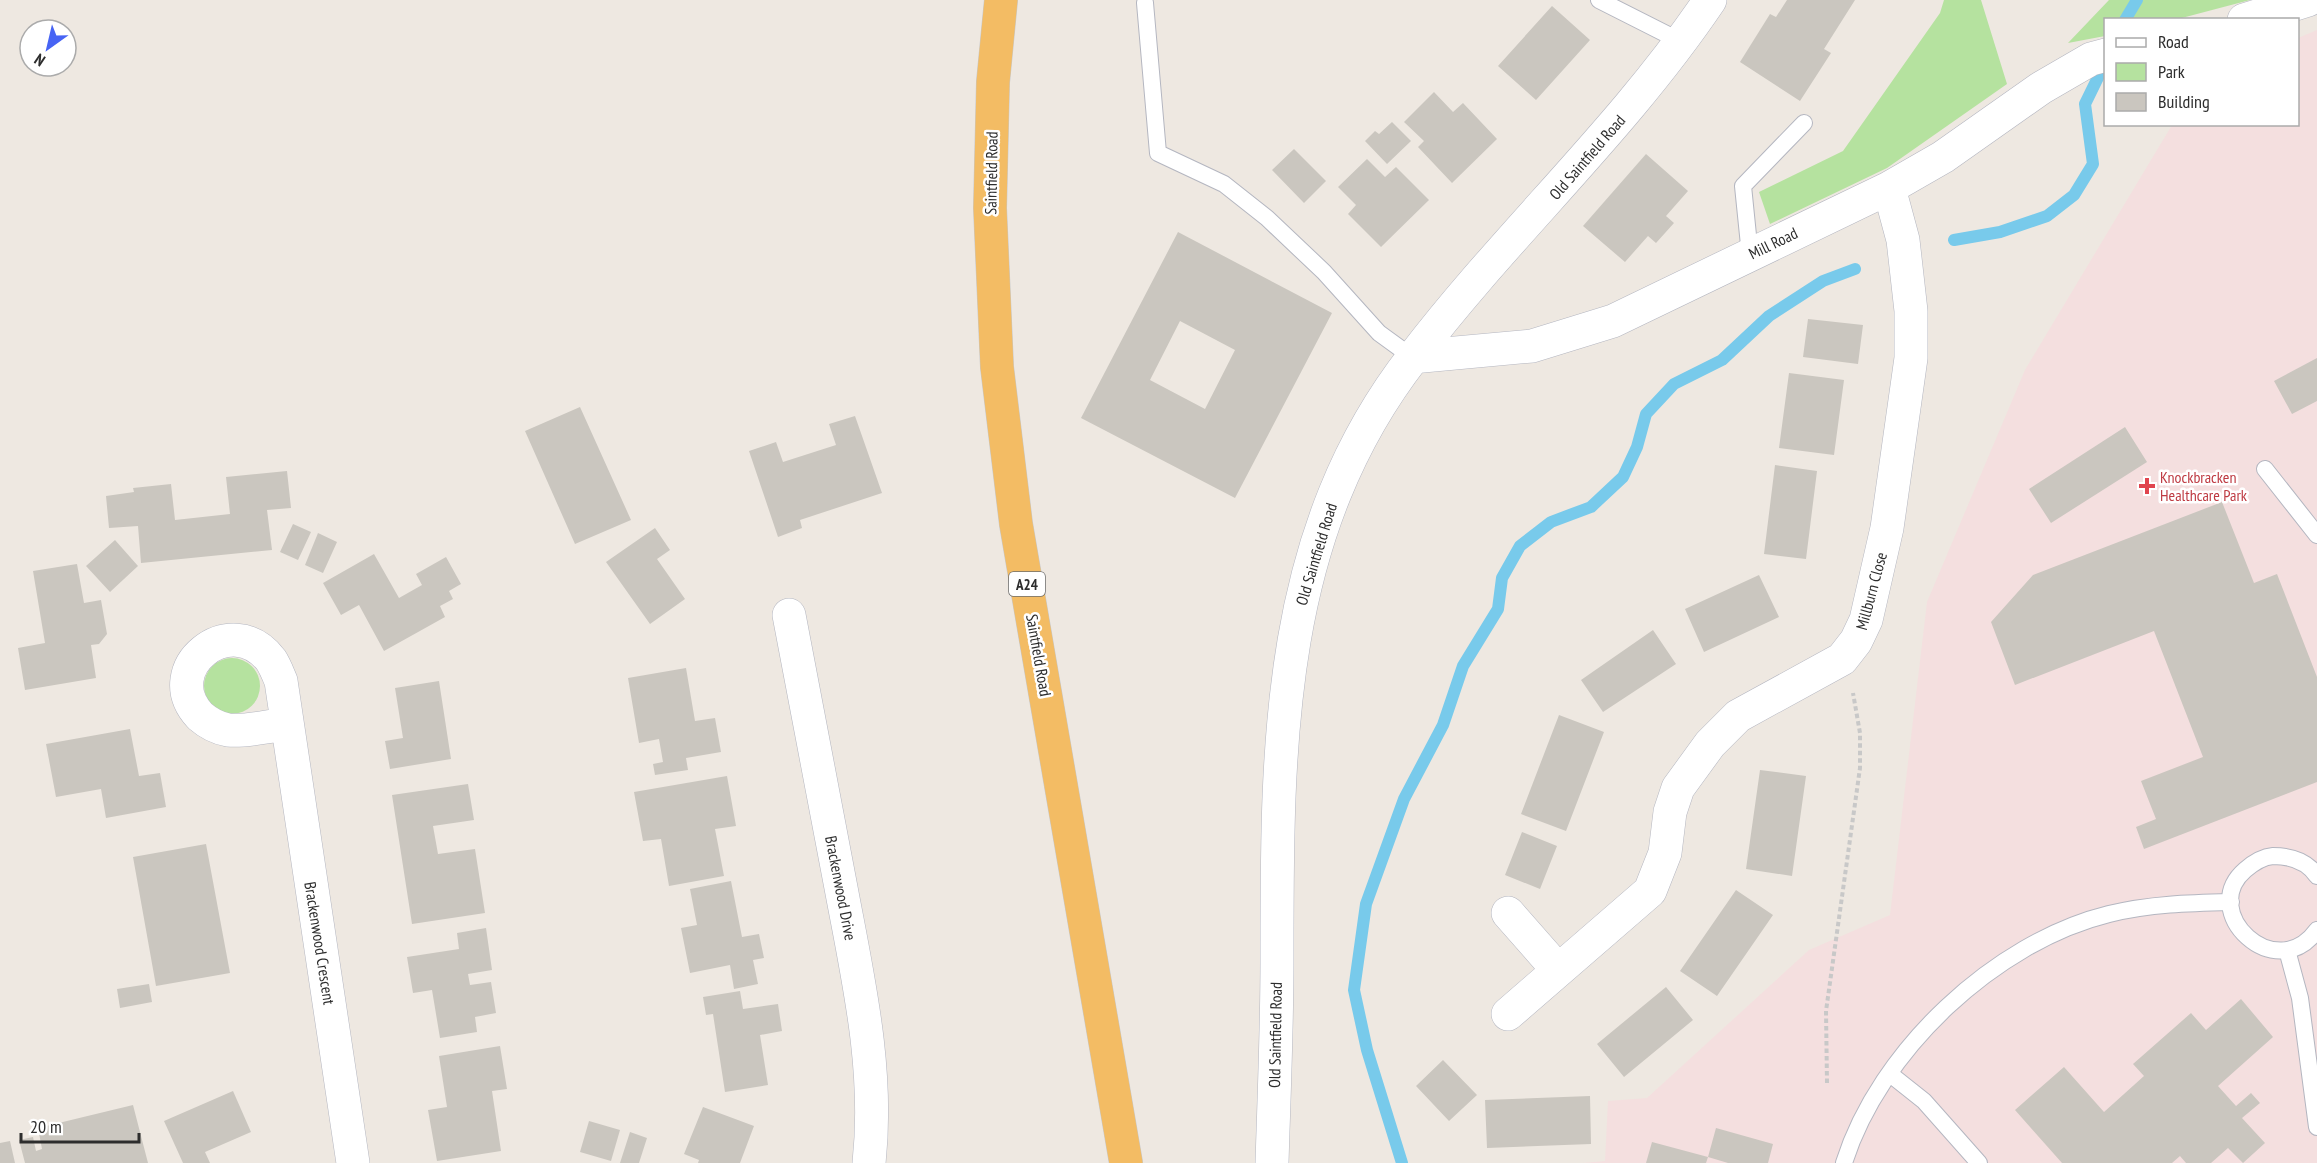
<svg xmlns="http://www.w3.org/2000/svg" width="2317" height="1163" viewBox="0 0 2317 1163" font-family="'PT Sans Narrow',sans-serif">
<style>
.medical{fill:#f4dfdf}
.green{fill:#b5e29f}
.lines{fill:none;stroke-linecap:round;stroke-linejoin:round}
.stream{stroke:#78caeb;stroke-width:12}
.building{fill:#cac6bf;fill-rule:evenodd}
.service-casing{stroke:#b4b6c0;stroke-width:18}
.minor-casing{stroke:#b4b6c0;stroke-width:34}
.trunk-casing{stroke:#c8c8c8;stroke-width:34}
.path{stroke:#c8c8c8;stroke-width:4;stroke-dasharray:4.5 3;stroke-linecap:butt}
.service{stroke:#fff;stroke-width:16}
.minor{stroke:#fff;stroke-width:33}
.trunk{stroke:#f3bc64;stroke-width:33}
.health-dot{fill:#e0444e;stroke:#fff;stroke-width:2}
.labels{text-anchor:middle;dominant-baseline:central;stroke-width:5;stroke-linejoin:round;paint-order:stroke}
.shield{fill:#fff;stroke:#6c6c6c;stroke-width:1.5}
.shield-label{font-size:15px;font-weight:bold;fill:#2d2d2d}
.street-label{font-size:16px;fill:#2d2d2d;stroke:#fff}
.health-label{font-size:16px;fill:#be3a42;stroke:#fff;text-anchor:start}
</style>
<rect width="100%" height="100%" fill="#eee8e1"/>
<path class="medical" d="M2317,30v1133h-734l22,-2 3,-60 39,-3 162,-148 81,-35 37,-313 98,-232 147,-245 126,-1v-86z"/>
<path class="green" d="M1944,0h37l26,84 -120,84 -117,56 -11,-32 84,-41 97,-138z
M2109,0h141l-72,19 -72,1 -1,16 -37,7z
M204 686a28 28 0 1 1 56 0a28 28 0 1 1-56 0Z"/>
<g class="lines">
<path class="stream" d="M2125,20l12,-20
M1954,240l46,-8 47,-16 27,-21 19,-31 -8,-60 21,-43
M1402,1163l-35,-113 -13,-60 12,-86 38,-105 39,-74 20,-59 35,-57 4,-31 18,-32 31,-24 40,-15 32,-30 14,-30 9,-33 28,-30 48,-24 47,-44 54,-35 32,-12"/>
</g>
<path class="building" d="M1787,0h68l-31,49 7,4 -31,48 -60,-39 30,-48 6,3z
M1552,6l38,34 -54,60 -38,-34z
M1434,92l19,20 10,-9 34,36 -45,44 -34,-36 6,-6 -20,-19z
M1392,122l19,19 -24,23 -22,-23 10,-10 4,3z
M1294,149l32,32 -22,22 -32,-33z
M1646,154l42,37 -22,25 8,7 -18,20 -8,-7 -23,26 -42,-36z
M1367,159l18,18 11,-10 33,33 -48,47 -33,-33 8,-9 -18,-18z
M1178,232l154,81 -97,185 -154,-80zM1180,321l55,29 -30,59 -55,-29z
M1808,319l55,6 -5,39 -55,-7z
M2317,358v43l-25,13 -18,-33z
M1789,373l55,7 -10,75 -55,-7z
M580,407l51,113 -56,24 -50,-113z
M855,416l27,77 -82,27 2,8 -24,9 -29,-86 27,-9 7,20 53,-17 -7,-21z
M2125,427l22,35 -96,61 -22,-34z
M1775,465l42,6 -11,88 -42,-5z
M287,471l4,37 -24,2 5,40 -131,13 -3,-37 -29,2 -3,-32 28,-4 -1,-4 38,-4 4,36 55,-6 -4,-37z
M2222,502l32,81 23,-9 40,103v105l-173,67 -8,-22 20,-8 -15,-38 62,-24 -49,-126 -139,54 -24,-63 42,-47z
M293,524l18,8 -13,28 -18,-8z
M655,528l15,22 -13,9 28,40 -35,25 -44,-62z
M318,533l19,9 -14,31 -18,-8z
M115,540l23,26 -28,26 -24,-26z
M374,554l25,44 23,-13 -6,-11 30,-17 15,27 -12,7 4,8 -13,7 5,11 -61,34 -25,-46 -18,10 -18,-32z
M77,564l7,39 17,-3 6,34 -8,10 -8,1 5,33 -71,12 -7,-42 27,-5 -12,-72z
M1759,575l20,42 -75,35 -19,-43z
M1653,630l23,34 -73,48 -22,-32z
M686,668l9,53 20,-3 6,34 -35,6 2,12 -33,5 -2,-11 10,-2 -4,-23 -20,4 -11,-65z
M439,681l12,78 -61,10 -5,-28 18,-3 -8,-50z
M1559,715l45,17 -38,99 -45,-17z
M130,729l9,47 21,-3 6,34 -60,11 -5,-29 -45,8 -10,-53z
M1760,770l46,6 -14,100 -46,-7z
M727,776l9,50 -21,3 9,47 -55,10 -8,-47 -18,2 -9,-49z
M468,784l6,36 -41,6 5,28 37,-5 10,64 -73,11 -20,-129z
M1522,832l35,14 -17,43 -35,-14z
M206,844l24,129 -74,13 -23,-129z
M731,881l11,56 17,-3 5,24 -11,2 5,24 -24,5 -4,-24 -40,8 -9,-45 16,-3 -7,-36z
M1736,890l37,25 -56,81 -37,-25z
M486,928l6,42 -24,4 2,11 21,-3 5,31 -21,4 2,15 -37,6 -8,-48 -19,3 -6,-36 52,-8 -2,-16z
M149,984l3,18 -32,6 -3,-19z
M1666,987l27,33 -69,57 -27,-33z
M740,991l3,18 35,-5 4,27 -22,4 8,50 -43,7 -12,-78 -7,1 -3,-18z
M2241,999l32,38 -55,49 18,20 15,-13 9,10 -18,15 23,25 -22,20 -15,-15 -17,15h-25l-6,-7 -8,7h-110l-47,-53 49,-43 40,45 40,-36 -11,-12 58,-51 15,17z
M500,1046l7,43 -15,2 9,60 -64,10 -9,-51 19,-3 -8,-51z
M1443,1060l34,35 -28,26 -33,-35z
M233,1091l18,41 -46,20 5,11h-27l-19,-42z
M1590,1096l1,48 -104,4 -2,-48z
M133,1105l15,58h-123l-6,-23 14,-3 3,14 6,-2 -4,-21z
M703,1107l51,19 -14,37h-42l1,-3 -15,-6z
M589,1121l31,9 -9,31 -31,-9z
M1716,1128l57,16 -5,19h-40l-20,-6 -2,6h-60l6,-21 56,15z
M630,1132l17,6 -8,25h-19z
M10,1141l5,22h-15v-20z"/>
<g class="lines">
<g class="service-casing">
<path id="service" d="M1599,0l83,42
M1145,3l13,150 66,31 43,34 57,54 55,61 33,24
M1750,255l-7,-69 61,-63
M2265,469l52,66
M2317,876c-10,-15 -26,-20 -44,-20 -11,1 -20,7 -28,14 -48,42 31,117 72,60
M2287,950l13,48 17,129
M1890,1074l34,27 55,62
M1844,1163c35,-112 151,-221 265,-249 41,-10 80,-11 122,-12"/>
</g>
<g class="minor-casing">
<path id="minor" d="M2244,20l64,-20
M1412,357l120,-11 81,-25 276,-133 54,-31 98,-69 50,-29 15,-4
M789,615c18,93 35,185 53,278 17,90 37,178 27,270
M287,724c-19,2 -40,8 -59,6 -11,-2 -20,-7 -28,-14 -44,-47 31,-108 71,-56 4,6 7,14 10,21l72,482
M1508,913l50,57
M1508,1014l142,-123 15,-38 5,-41 8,-24 32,-44 28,-28 104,-57 14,-18 10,-21 21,-92 24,-170v-47l-8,-71 -14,-52
M1272,1163c2,-67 5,-135 5,-202 0,-214 -2,-427 137,-605 94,-123 209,-227 296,-356"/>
</g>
<g class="trunk-casing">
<path id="trunk" d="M1001,0l-8,82 -3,126 7,159 19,157 110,639"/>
</g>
<path class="path" d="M1827,1083l-1,-72 34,-243v-35l-7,-40"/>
<use href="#service" class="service"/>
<use href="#minor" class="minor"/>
<use href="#trunk" class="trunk"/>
</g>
<path class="health-dot" d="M2144 477h6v6h6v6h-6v6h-6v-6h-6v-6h6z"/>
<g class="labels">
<rect class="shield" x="1009" y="572" width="36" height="24" rx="4.5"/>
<g class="shield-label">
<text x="1027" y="584">A24</text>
</g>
<g class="street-label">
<text transform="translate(1587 157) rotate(-49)">Old Saintfield Road</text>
<text transform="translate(991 173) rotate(-89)">Saintfield Road</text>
<text transform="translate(1773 243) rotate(-26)">Mill Road</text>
<text transform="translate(1316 554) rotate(-73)">Old Saintfield Road</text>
<text transform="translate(1871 591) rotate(-75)">Millburn Close</text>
<text transform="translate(1039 655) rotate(80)">Saintfield Road</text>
<text transform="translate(841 888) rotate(79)">Brackenwood Drive</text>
<text transform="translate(320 943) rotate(81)">Brackenwood Crescent</text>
<text transform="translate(1275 1035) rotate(-89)">Old Saintfield Road</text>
</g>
<g class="health-label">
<text x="2160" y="477">Knockbracken<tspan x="2160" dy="18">Healthcare Park</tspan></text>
</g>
</g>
<rect x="2104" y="18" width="195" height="108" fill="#ffffff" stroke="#ababab" stroke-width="1.5"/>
<rect x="2116" y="38" width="30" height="9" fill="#ffffff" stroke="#ababab" stroke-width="1.5"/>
<text x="2158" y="48" font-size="18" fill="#2d2d2d">Road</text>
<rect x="2116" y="63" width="30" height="18" fill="#b5e29f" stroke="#ababab" stroke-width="1.5"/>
<text x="2158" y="78" font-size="18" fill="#2d2d2d">Park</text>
<rect x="2116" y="93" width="30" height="18" fill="#cac6bf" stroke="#ababab" stroke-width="1.5"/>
<text x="2158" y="108" font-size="18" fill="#2d2d2d">Building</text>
<g transform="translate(48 48) rotate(214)"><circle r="28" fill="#ffffff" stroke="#ababab" stroke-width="1.5"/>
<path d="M0-4.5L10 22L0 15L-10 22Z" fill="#4764f4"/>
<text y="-9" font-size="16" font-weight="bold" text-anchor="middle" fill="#2d2d2d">N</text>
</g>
<path d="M21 1133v9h118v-9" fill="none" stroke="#2d2d2d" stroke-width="3"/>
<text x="30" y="1133" font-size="18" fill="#2d2d2d" stroke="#ffffff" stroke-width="4.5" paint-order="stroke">20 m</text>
</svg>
